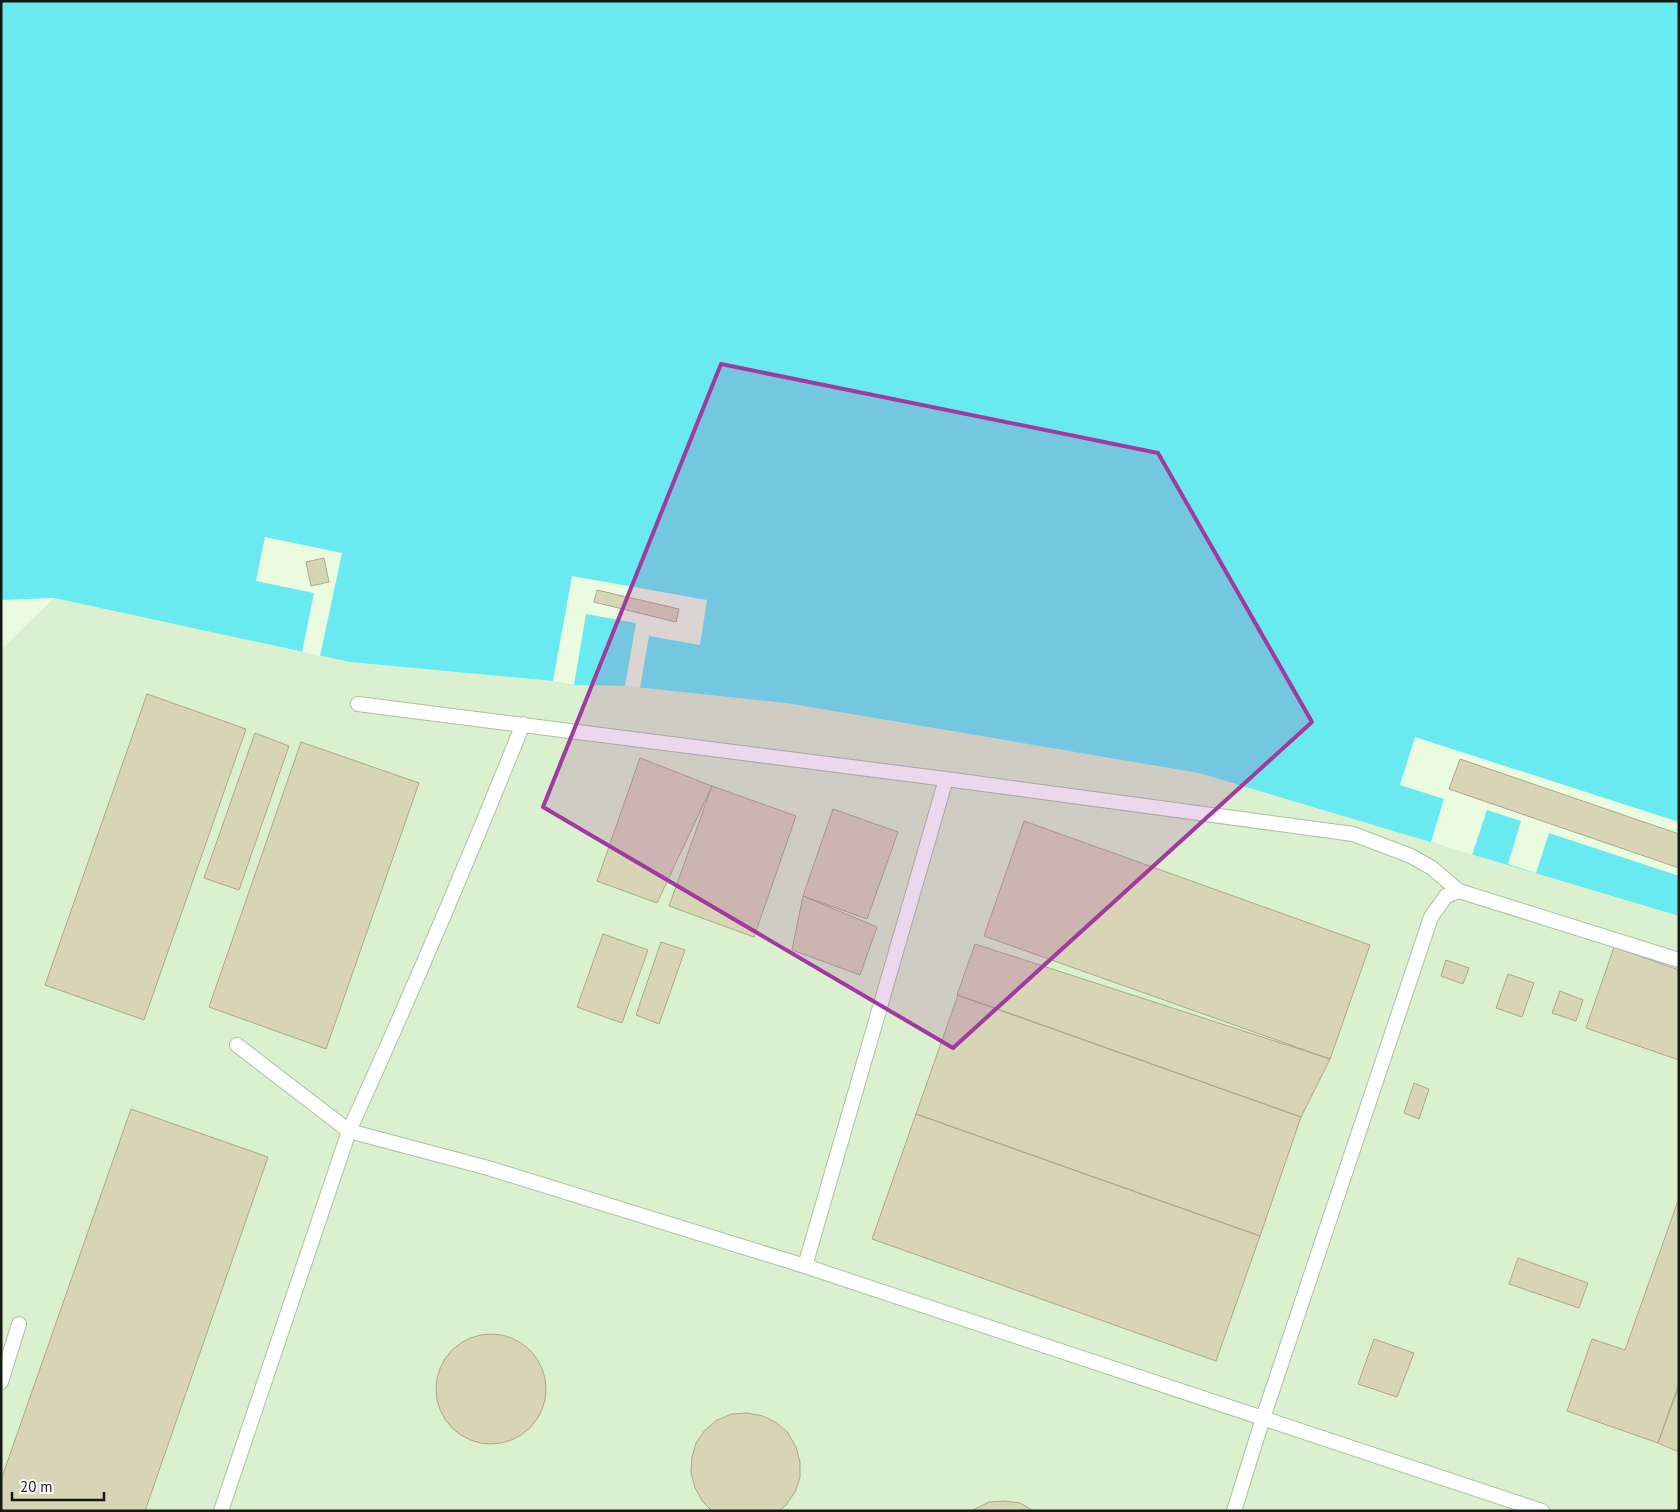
<svg xmlns="http://www.w3.org/2000/svg" width="1680" height="1512" viewBox="0 0 1680 1512" font-family="'PT Sans',sans-serif">
<style>
.built{fill:#dbf0ce}
.water{fill:#69eaf1}
.pier{fill:#eafbe0}
.building{fill:#d8d4b6;stroke:#aba78a}
.lines{fill:none;stroke-linecap:round;stroke-linejoin:round}
.service-casing{stroke:#aebfa5;stroke-width:16}
.service{stroke:#fff;stroke-width:14}
.marked{fill:#a03a9e;fill-opacity:0.2;stroke:#a03a9e;stroke-width:4;stroke-linejoin:round}
</style>
<rect width="100%" height="100%" fill="#eafbe0"/>
<path class="built" d="M54,598l296,64 203,19 21,4 51,1 161,17 413,70 480,143v595h-1678v-861z"/>
<path class="water" d="M1,1h1678v915l-480,-143 -413,-70 -161,-17 -51,-1 -21,-4 -203,-19 -296,-64 -53,2z"/>
<path class="pier" d="M265,537l77,16 -22,103 -18,-4 12,-59 -58,-12z
M572,576l135,24 -7,45 -51,-9 -9,52 -15,-2 11,-63 -50,-9 -12,71 -21,-4z
M1415,737l264,85v54l-130,-43 -13,40 -28,-9 13,-43 -34,-11 -15,45 -41,-13 13,-43 -44,-14z"/>
<path class="building" d="M324,558l5,24 -18,4 -5,-24z
M597,590l82,19 -3,13 -82,-20z
M147,694l99,35 -102,291 -99,-35z
M255,733l34,13 -50,144 -35,-12z
M301,742l118,41 -93,266 -117,-42z
M640,758l72,28 -55,117 -60,-22z
M1460,759l219,75v34l-230,-79z
M712,786l84,30 -42,121 -85,-31z
M833,809l65,23 -31,87 -64,-23z
M1024,821l346,124 -40,114 -346,-123z
M803,896l74,31 -17,48 -68,-25z
M603,934l45,16 -26,73 -45,-16z
M661,942l24,8 -26,74 -23,-9z
M975,944l355,115 -29,58 -344,-122z
M1614,947l65,23v90l-93,-32z
M1446,960l23,8 -6,16 -22,-8z
M1508,974l26,9 -12,34 -26,-9z
M1560,991l23,9 -7,21 -24,-8z
M958,995l343,122 -41,119 -344,-122z
M1414,1083l15,6 -10,30 -15,-6z
M131,1109l137,48 -123,354h-144v-31z
M916,1114l344,122 -44,125 -344,-122z
M1679,1198v185l-21,60 -91,-32 25,-72 33,11z
M1518,1258l70,25 -9,25 -70,-24z
M436 1389a55 55 0 1 1 110 0a55 55 0 1 1-110 0Z
M1374,1339l40,14 -17,44 -39,-13z
M1679,1386v66l-21,-9z
M747,1413l16,3 14,7 11,10 8,14 4,15v16l-5,14 -9,13 -7,6h-67l-9,-9 -8,-14 -4,-15 1,-16 4,-14 9,-13 12,-10 15,-6z
M1004,1501l16,2 14,8h-63l18,-9z"/>
<g class="lines">
<g class="service-casing">
<path id="service" d="M358,704l588,75 407,55 58,22 21,12 27,23
M237,1045l112,86c61,-134 119,-270 174,-407
M805,1266l141,-487
M1,1382l18,-58
M221,1511l128,-380 139,37 317,98 737,245
M1234,1511l29,-93 168,-501 15,-21 13,-5 220,69"/>
</g>
<use href="#service" class="service"/>
</g>
<path class="marked" d="M721,364l437,89 154,269 -359,326 -410,-241z"/>
<rect width="1680" height="1512" fill="none" stroke="#141a11" stroke-width="5"/>
<path d="M12 1492v8h92v-8" fill="none" stroke="#141a11" stroke-width="2.5"/>
<text x="20" y="1492" font-size="15" fill="#141a11" stroke="#ffffff" stroke-width="4" paint-order="stroke">20 m</text>
</svg>
